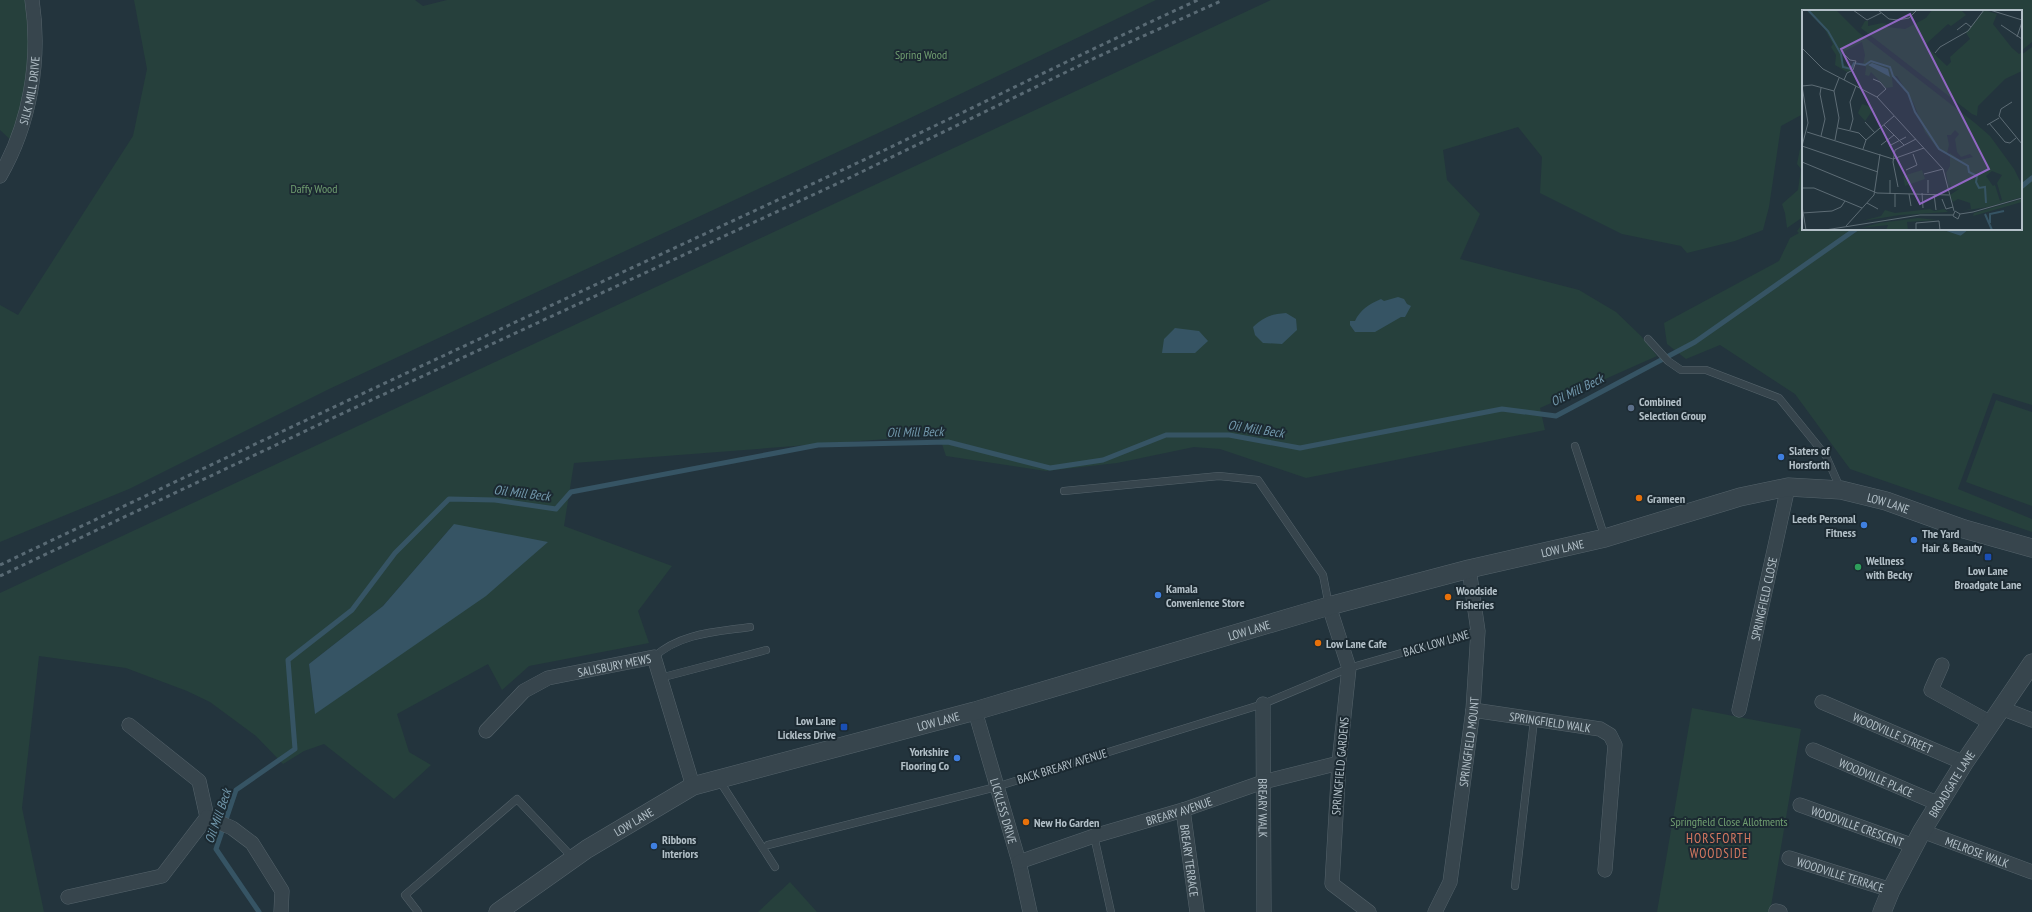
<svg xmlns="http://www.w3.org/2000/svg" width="2032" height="912" viewBox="0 0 2032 912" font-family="'PT Sans Narrow',sans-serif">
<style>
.green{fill:#26403c;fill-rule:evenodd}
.water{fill:#365464}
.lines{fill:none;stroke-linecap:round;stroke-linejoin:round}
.stream{stroke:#365464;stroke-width:5}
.service-casing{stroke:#55636b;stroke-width:8}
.minor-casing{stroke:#55636b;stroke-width:15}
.tertiary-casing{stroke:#55636b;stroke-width:19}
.service{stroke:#37454d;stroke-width:7}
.minor{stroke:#37454d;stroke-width:14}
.tertiary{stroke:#37454d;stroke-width:18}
.rail{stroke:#596a74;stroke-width:3;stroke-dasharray:4 4;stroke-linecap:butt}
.service-dot{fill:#5c6f8a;stroke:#1c2a32;stroke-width:1.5}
.shop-dot{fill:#3f7fe0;stroke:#1c2a32;stroke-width:1.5}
.food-dot{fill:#e8710a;stroke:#1c2a32;stroke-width:1.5}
.transit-dot{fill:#1a4fb4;stroke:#1c2a32;stroke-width:1.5}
.leisure-dot{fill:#2e9e5b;stroke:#1c2a32;stroke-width:1.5}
.labels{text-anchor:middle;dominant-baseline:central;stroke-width:4;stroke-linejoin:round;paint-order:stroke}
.park-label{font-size:12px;fill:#709e70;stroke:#1c2a32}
.street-label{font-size:12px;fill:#b3c0c8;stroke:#1c2a32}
.poi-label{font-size:12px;font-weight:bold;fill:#b3c0c8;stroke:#1c2a32;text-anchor:start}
.water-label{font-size:13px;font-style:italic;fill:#7298ac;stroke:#1c2a32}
.neighbourhood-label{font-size:13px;letter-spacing:1px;fill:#d57860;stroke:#1c2a32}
.inset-river{fill:none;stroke:#365464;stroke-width:2}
.inset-road{fill:none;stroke:#5d6c75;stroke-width:1}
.view{fill:#9167c3;fill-opacity:0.15;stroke:#9167c3;stroke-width:2}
.inset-edge{fill:none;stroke:#b3c0c8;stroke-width:2}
</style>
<rect width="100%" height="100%" fill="#23343d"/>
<path class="green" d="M0,0h32l3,37 -19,108 -16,-15z
M134,0h281l8,6 24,-6h709l-252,121 -577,269 -198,99 -129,53v-237l18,10 115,-179 14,-67z
M1271,0h761v42l-11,9v-40h-218v103l-22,12 -12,81 -6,23 -28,11 -48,12 -6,-7 -59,-12 -82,-41 2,-36 -24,-30 -75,23 4,30 33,34 -20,45 119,31 37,22 25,24 16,20 -117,52 5,22 -239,48 -86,-29 -26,-2 -77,16 -71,8 -100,-15 -7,-21 -365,28 -10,63 108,40 -34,45 11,32 -120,23 -27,24 -14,-26 -91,50 12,38 22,13 -37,34 -70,-55 -20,7 -21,13 -27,-28 -46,-34 -23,-11 -61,-23 -87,-12 -17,152 22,104h-44v-319zM454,524l-139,189 -6,-49 74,-58z
M2032,47v358l-39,-12 -35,96 74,30v13l-182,-63 -55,-75 -75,-49 -34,14 -19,-15 -3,-21 115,-62 11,-23 9,-5 -2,-2 6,-8v6h218v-174z
M1803,147v70l-16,11 -2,-15 -3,-9 16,-14 3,-21 -4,-5 3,-15z
M1996,400l36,12v94l-66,-24z
M1692,708l109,21 -31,183h-113z
M790,882l27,30h-59z"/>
<path class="water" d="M1398,297l6,2 3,5 4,2 -6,11h-4l-26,15h-20l-5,-7v-4h5c5,-11 14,-17 26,-22l3,2z
M1286,313l10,6 1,11 -15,14 -19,-1 -8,-8 -2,-8c11,-10 18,-13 33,-14z
M1175,328l24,3 9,10 -13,12h-33l2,-14z
M454,524l94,18 -62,54 -171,118 -6,-50 74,-58z"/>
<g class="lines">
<path class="stream" d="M2021,187l11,-9
M1948,229l12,4 5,-4
M259,912l-43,-63 20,-59 59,-41 -7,-89 64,-50 43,-57 54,-54 46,1 61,9 15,-17 247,-47 130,-3 102,26 53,-8 63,-25h63l71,13 202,-39 54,7 139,-74 161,-113"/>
<g class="service-casing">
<path id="service" d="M1648,339l20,22 13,9h25l73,28 47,58 15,34
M1575,446l30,92
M1064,491l155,-15 39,4 65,95 6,31
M654,657c26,-24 62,-25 96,-30
M660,678l106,-28
M719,780l56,87
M1094,836l17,76
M768,845l228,-58 267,-83 86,-36 129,-37
M1515,886l19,-166
M418,912l-13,-17 112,-96 56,59"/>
</g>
<g class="minor-casing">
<g id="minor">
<path id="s1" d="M0,176c30,-52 41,-116 32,-176"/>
<path d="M1329,606l20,62 -10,95 -7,121 37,28"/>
<path d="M1942,665l-11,25 60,33"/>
<path id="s2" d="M1822,702l142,61"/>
<path id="s3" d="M1263,704l1,208"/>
<path d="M2001,708l31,12"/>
<path id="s4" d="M1473,710l127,19 10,6 5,10 -10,125"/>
<path id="s5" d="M1739,710l49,-223"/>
<path id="s6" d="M975,711l44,151 11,50"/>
<path d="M129,725l70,56 8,36"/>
<path id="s7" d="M486,731l38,-40 24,-13 106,-21 39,129"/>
<path id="s8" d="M1813,750l126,54"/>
<path id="s9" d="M1800,805l114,41"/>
<path id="s10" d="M1183,810l14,102"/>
<path d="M207,817l25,11 20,15 30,48 -1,21"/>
<path id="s11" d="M1922,831l110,41"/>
<path id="s12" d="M1789,858l102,32"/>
<path id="s13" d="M1019,862l75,-26 89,-26 80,-28 76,-19"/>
<path d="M68,897l94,-21 45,-59"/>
<path d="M1776,911l4,1"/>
<path id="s14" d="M1435,912l15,-30 23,-172 5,-79 -9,-62"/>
</g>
</g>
<g class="tertiary-casing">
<g id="tertiary">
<path id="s15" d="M498,912l89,-63 106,-63 282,-75 354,-105 140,-37 136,-31 135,-41 48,-10 53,3 45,11 78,28 68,19"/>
<path id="s16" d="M1882,912l9,-22 31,-59 42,-68 68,-100"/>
</g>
</g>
<use href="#service" class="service"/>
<use href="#minor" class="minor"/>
<use href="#tertiary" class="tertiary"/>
<path class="rail" d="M0,565c279,-133 558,-263 838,-393 120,-56 239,-117 360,-172
M0,576l337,-160 508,-236 252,-123 126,-57"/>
</g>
<circle class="service-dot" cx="1631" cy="408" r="4"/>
<g class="shop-dot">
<circle cx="1781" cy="457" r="4"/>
<circle cx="1864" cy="525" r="4"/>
<circle cx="1914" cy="540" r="4"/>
<circle cx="1158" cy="595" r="4"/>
<circle cx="957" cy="758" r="4"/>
<circle cx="654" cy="846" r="4"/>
</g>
<g class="food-dot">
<circle cx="1639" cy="498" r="4"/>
<circle cx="1448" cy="597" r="4"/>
<circle cx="1318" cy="643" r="4"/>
<circle cx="1026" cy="822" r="4"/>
</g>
<g class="transit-dot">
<rect x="1984" y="553" width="8" height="8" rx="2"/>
<rect x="840" y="723" width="8" height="8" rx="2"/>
</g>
<circle class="leisure-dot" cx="1858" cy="567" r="4"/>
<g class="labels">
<g class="park-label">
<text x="921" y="54">Spring Wood</text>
<text x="314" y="188">Daffy Wood</text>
<text x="1729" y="821">Springfield Close Allotments</text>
</g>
<g class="street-label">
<text stroke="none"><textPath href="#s1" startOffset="91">SILK MILL DRIVE</textPath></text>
<text stroke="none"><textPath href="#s15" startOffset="1470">LOW LANE</textPath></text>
<text stroke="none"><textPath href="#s15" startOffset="1134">LOW LANE</textPath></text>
<text stroke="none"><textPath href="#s5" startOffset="114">SPRINGFIELD CLOSE</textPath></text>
<text stroke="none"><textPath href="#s15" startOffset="810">LOW LANE</textPath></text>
<text transform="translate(1436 643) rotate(-16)">BACK LOW LANE</text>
<text stroke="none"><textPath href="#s7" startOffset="150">SALISBURY MEWS</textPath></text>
<text stroke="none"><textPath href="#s15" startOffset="486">LOW LANE</textPath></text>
<text stroke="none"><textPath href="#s4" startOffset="78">SPRINGFIELD WALK</textPath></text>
<text stroke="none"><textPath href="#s2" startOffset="77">WOODVILLE STREET</textPath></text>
<text stroke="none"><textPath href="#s14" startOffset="175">SPRINGFIELD MOUNT</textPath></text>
<text transform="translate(1062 766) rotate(-17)">BACK BREARY AVENUE</text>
<text transform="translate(1340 766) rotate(-85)">SPRINGFIELD GARDENS</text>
<text stroke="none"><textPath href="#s8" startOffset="69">WOODVILLE PLACE</textPath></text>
<text stroke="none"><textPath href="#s16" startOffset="146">BROADGATE LANE</textPath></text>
<text stroke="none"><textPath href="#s3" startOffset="104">BREARY WALK</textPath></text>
<text stroke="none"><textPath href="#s13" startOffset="168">BREARY AVENUE</textPath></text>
<text stroke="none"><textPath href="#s6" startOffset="104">LICKLESS DRIVE</textPath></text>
<text stroke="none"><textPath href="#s15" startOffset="163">LOW LANE</textPath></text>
<text stroke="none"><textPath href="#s9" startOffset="61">WOODVILLE CRESCENT</textPath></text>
<text stroke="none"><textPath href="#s11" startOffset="59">MELROSE WALK</textPath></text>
<text stroke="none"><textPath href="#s10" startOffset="51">BREARY TERRACE</textPath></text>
<text stroke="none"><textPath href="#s12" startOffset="54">WOODVILLE TERRACE</textPath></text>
</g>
<g class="poi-label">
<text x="1639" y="401">Combined<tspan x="1639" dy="14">Selection Group</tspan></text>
<text x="1789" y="450">Slaters of<tspan x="1789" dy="14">Horsforth</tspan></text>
<text x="1647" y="498">Grameen</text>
<text x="1856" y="518" text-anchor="end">Leeds Personal<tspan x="1856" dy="14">Fitness</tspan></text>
<text x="1922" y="533">The Yard<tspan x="1922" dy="14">Hair &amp; Beauty</tspan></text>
<text x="1866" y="560">Wellness<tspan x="1866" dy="14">with Becky</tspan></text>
<text x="1988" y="570" text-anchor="middle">Low Lane<tspan x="1988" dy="14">Broadgate Lane</tspan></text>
<text x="1166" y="588">Kamala<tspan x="1166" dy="14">Convenience Store</tspan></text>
<text x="1456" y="590">Woodside<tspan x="1456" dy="14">Fisheries</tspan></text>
<text x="1326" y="643">Low Lane Cafe</text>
<text x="836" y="720" text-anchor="end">Low Lane<tspan x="836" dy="14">Lickless Drive</tspan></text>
<text x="949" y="751" text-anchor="end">Yorkshire<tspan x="949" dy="14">Flooring Co</tspan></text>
<text x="1034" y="822">New Ho Garden</text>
<text x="662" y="839">Ribbons<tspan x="662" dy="14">Interiors</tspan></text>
</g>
<g class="water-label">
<text transform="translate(1577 390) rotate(-26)">Oil Mill Beck</text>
<text transform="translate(1256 429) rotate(9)">Oil Mill Beck</text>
<text transform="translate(915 432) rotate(-1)">Oil Mill Beck</text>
<text transform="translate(522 493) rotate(7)">Oil Mill Beck</text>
<text transform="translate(218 816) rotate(-71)">Oil Mill Beck</text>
</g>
<g class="neighbourhood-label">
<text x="1719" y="838">HORSFORTH<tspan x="1719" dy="15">WOODSIDE</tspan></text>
</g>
</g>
<g transform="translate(1802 10)">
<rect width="220" height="220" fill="#23343d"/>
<path d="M4,0h30l22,22 117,91 15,13 24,33 8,16v12l-34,10 -27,4 10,-2 -1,-6 -12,-4 -5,3 -3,-7 9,-6 -8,1 -1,-8 -1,8 -3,-17 4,-7v-13l10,7 13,-3 -3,-3 -9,3 -4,-5 -2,-13 4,-5 -4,-4 -4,5h-4l2,10 -2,9 -10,-6 -12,-16 -12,-30 -16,-26 -5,1 1,10 -7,1 -15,-16 -2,4 -4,-1 1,-8 -3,-2 2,-10 -3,-13 -21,11v9l11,8 -5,2 -12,-7 1,-10 -5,-8 2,-3 -9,-16zM190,161l10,4 -5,8 5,17 -2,1 -5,-16 -2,1 -7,-10zM130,0h29l5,5 -15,11 -3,-2 -21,19 -1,3 21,20 4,-4 -1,-5 20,-18 -4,-6 18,-23 13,4 -4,10 19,24 7,6 3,-2v19l-17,8 -27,27 -1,10 -5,-2 -111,-86 4,-7h3v5l14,-3 5,1v3l18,2 21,-11zM60,94l12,4 -9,13 -7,-8zM120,160l3,9 -20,7 -2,-10zM220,189v3l-49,14 1,-3zM128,199l4,2 10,-2 4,3 -48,3 -38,6 19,-5 4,-6 10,3zM116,208l19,2 -30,2 1,8h-22l2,-5 -27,3 18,-5z" fill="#26403c" fill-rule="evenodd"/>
<path d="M70,53l16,6 2,8 -22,-12z" fill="#365464"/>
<path class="inset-river" d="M6,0l20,21 13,23 2,13 8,2 3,-6 11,2 6,-4 19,6 3,9 15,17 7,19 24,37 29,17 1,6 8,4 -1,6 3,6 6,-1 1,16M183,204l7,16M188,213v-9l14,-3"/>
<path class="inset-road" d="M51,0l14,10 14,-7M76,0l11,9 9,1 11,-2 8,-8M188,0l32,10M199,15l21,14M155,20l9,-7 5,4M215,27l5,-15M0,38l21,21 54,28 66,72 11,42M133,43l5,-6 28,-16 16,-21M42,44l6,6 6,1M71,69l7,3 6,7 -9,8M42,70l3,-7 6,-3 3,-9M0,76l6,37 -6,23M0,76l10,-1 22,6M210,92l-11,7 -2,7 23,28M63,112l10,11M187,113l16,19 5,1 6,-5M82,115l20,20M185,115l12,-7M36,118l21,5 7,7 -3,9M48,120l3,-11 -3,-17 6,-16M5,122l86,27 31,-11M19,126l4,-17 -5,-25 1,-6M33,130l4,-22 -5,-27 5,-13M64,130l28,-24M79,135l13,-10M0,136l76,26M87,136l17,-9M0,152l75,31 72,2M104,160l11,-5 -4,-11M122,164l19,-5M88,170v14M126,170v13M96,177l-5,-25 2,-12 21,-11M0,178h12l48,20M120,183l1,15M93,184v13M107,184l2,12M132,184l2,16M140,189l4,10 7,-2M65,193l11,6M0,196l4,24M0,203l30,-2 9,-4 4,-6M158,204l-2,5 -5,-3 2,-5 5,3 13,-2 49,-14M44,216l28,-31 6,-41M23,220l95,-15h33M114,220v-7l23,-2 1,9"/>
<path class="view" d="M108,4l79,155 -69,35 -79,-155z"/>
<rect width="220" height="220" class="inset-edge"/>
</g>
</svg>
